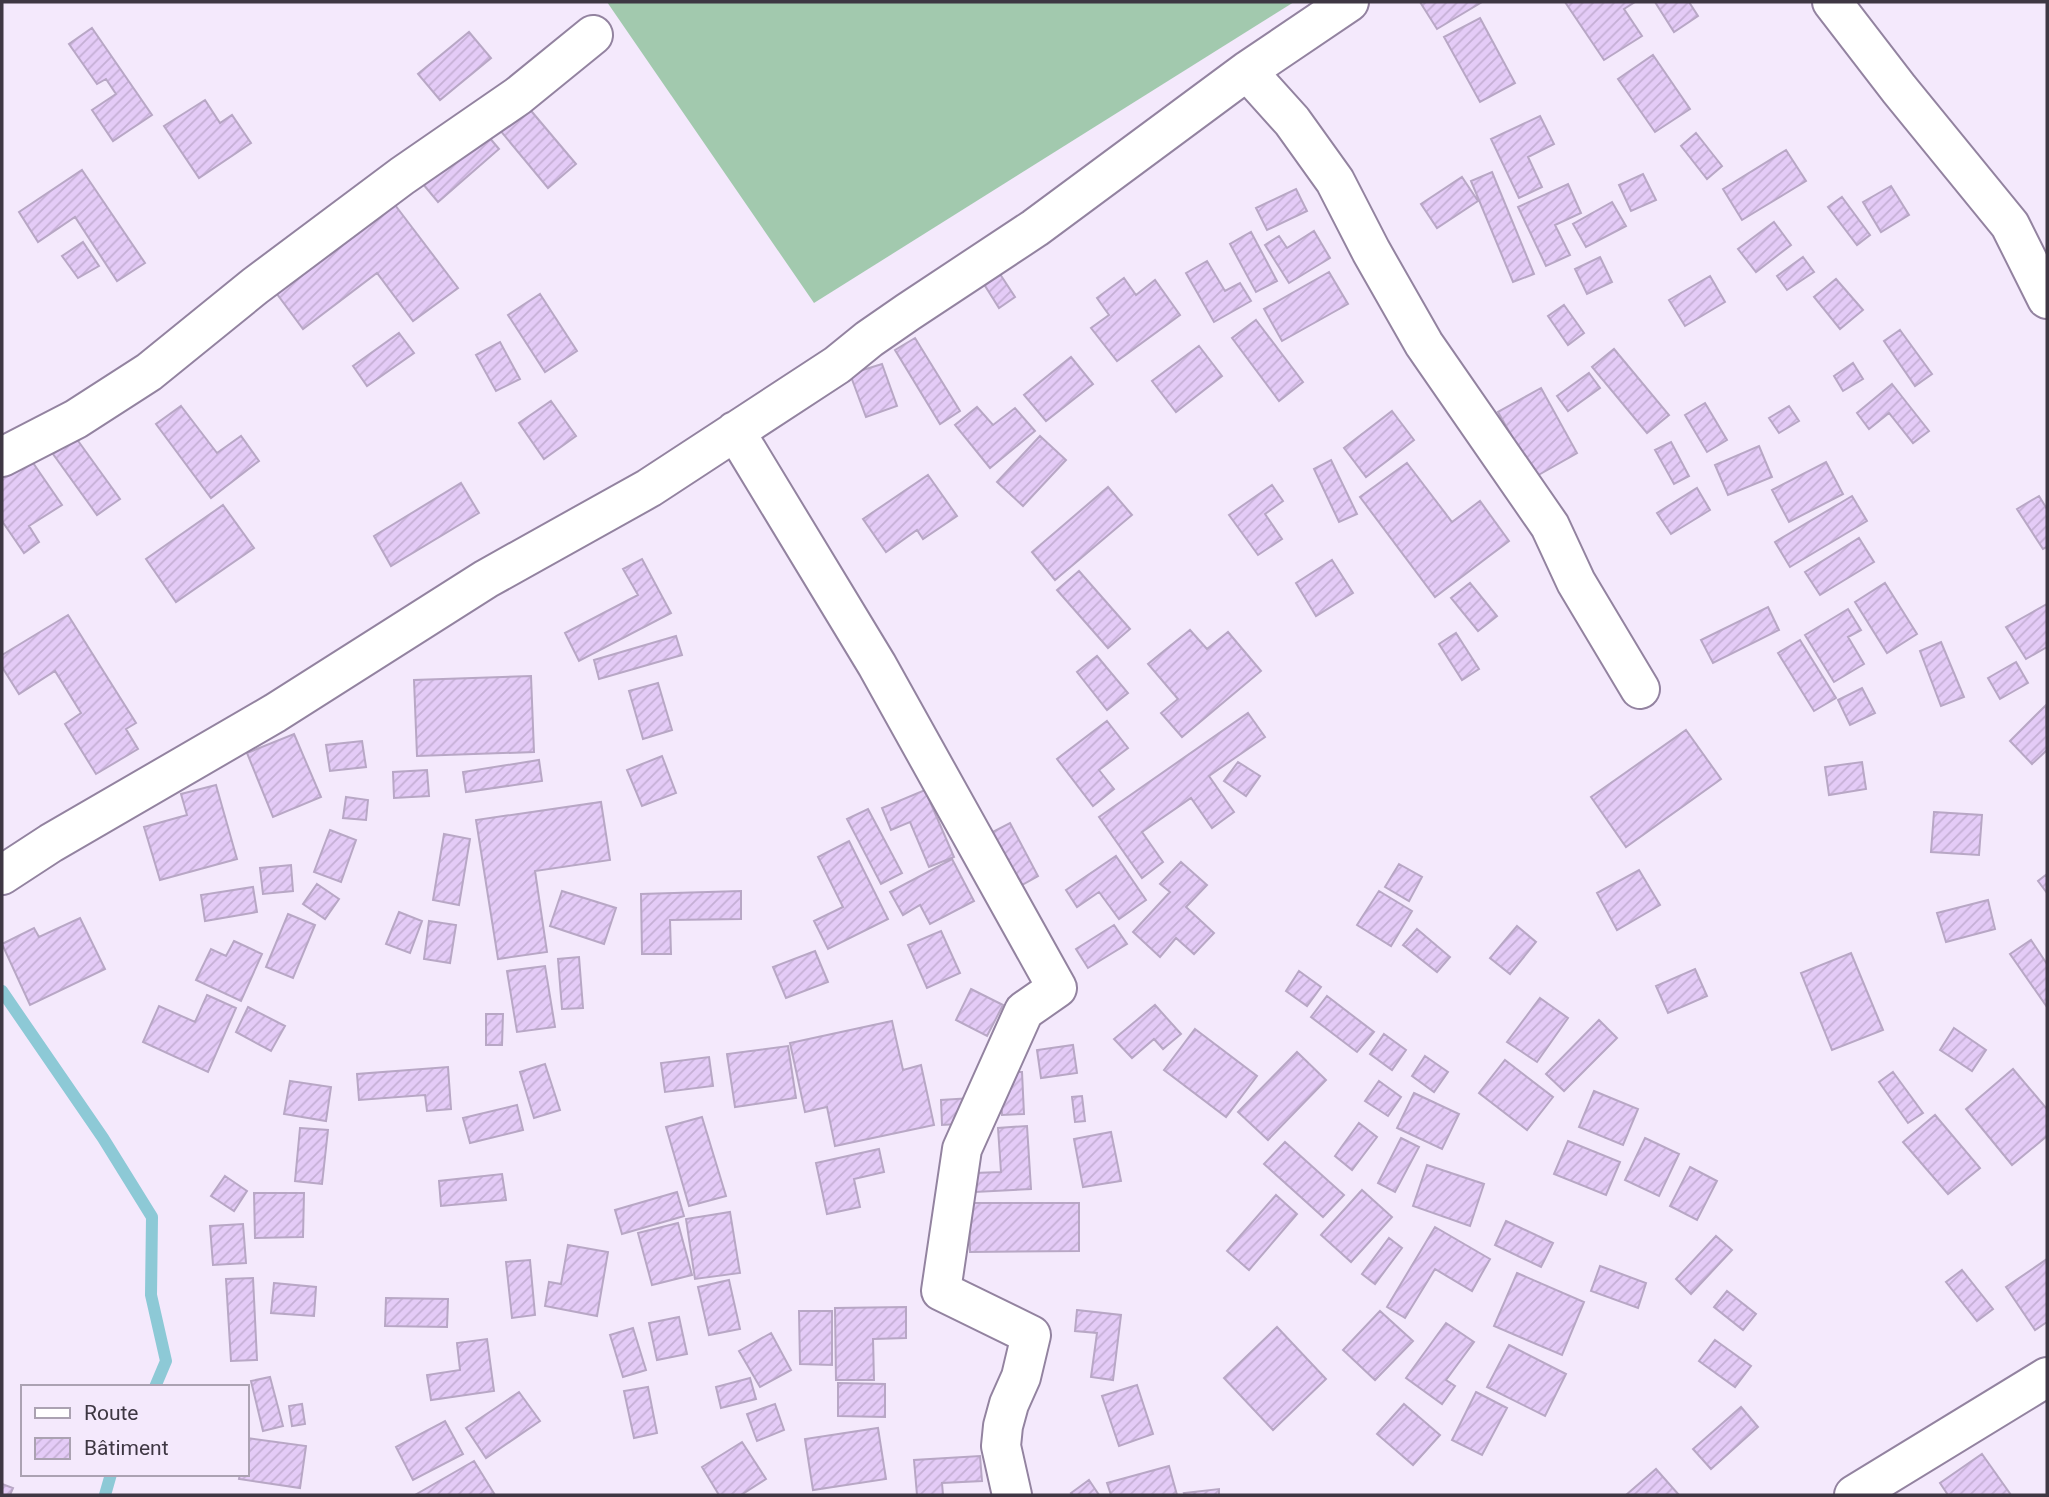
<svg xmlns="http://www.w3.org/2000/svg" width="2049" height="1497" viewBox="0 0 2049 1497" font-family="Roboto,sans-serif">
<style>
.grass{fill:#a2c9ae}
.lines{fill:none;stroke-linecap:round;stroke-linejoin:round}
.stream{stroke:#8dc9d6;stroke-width:12}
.building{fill:url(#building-hatch);stroke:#b8a7c5;stroke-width:2}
.minor-casing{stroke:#9383a0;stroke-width:42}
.minor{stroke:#fff;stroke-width:38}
</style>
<defs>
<pattern id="building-hatch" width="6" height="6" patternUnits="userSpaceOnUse" patternTransform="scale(1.75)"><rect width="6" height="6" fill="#e4cbf7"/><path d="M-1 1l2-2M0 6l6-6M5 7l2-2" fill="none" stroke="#c5afd5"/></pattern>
</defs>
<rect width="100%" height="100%" fill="#f4e9fc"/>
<path class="grass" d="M607,2h687l-480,301z"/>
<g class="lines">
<path class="stream" d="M2,991l101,147 49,79 -1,78 15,66 -11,26
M105,1495l6,-21"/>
</g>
<path class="building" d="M1420,2h62l-45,27z
M1565,2h70l-11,7 18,27 -38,24z
M1655,2h34l9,14 -24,16z
M1480,18l35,65 -35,19 -36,-65z
M92,28l60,87 -39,26 -21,-31 24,-16 -10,-15 -9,5 -28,-40z
M469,32l22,26 -51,42 -22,-26z
M1653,55l37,54 -35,23 -37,-53z
M205,100l15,23 12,-8 19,28 -52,35 -35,-52z
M527,106l49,58 -28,24 -49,-59z
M1540,116l14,28 -26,13 14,30 -23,11 -28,-59z
M483,130l16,19 -61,53 -15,-18z
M1696,133l26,33 -15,13 -26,-33z
M1786,150l20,31 -64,39 -19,-31z
M82,170l63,93 -28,18 -42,-64 -37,25 -19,-30z
M1492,172l42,102 -21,8 -42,-101z
M1643,174l13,26 -25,11 -12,-26z
M1462,177l16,24 -41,27 -16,-24z
M1568,184l13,29 -26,12 15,30 -24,11 -28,-59z
M1891,186l18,29 -28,17 -18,-30z
M1296,189l11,22 -40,19 -11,-22z
M1842,197l28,38 -13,10 -29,-38z
M392,201l66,87 -45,33 -36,-48 -74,56 -29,-39z
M1612,202l14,24 -40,21 -13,-23z
M1774,222l17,23 -35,27 -18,-23z
M1314,231l16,27 -41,25 -24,-38 14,-9 8,12z
M1251,232l26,49 -21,11 -26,-48z
M83,242l16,24 -21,12 -16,-22z
M1600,257l12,25 -25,12 -12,-25z
M1803,257l11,15 -27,18 -10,-14z
M1207,261l18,30 15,-8 11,18 -37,21 -28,-49z
M998,271l17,26 -16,11 -17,-27z
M1329,272l19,32 -66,37 -18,-32z
M1710,276l15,26 -40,24 -16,-26z
M1124,278l12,17 19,-15 25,35 -63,46 -26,-33 18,-13 -12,-17z
M1836,279l27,31 -23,19 -26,-32z
M540,294l37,57 -32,21 -37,-57z
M1564,305l20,28 -16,12 -20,-29z
M1256,320l47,62 -24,19 -47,-63z
M1900,330l32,44 -17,12 -31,-45z
M399,333l15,20 -47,33 -14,-20z
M915,338l45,73 -20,13 -45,-74z
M500,342l20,37 -24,12 -20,-36z
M1199,346l23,30 -46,36 -24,-31z
M1614,349l55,66 -22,18 -55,-66z
M1071,357l22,27 -47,37 -22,-26z
M1853,363l10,16 -20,12 -9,-15z
M882,364l15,42 -31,11 -16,-43z
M1589,373l11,15 -32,23 -11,-15z
M1892,384l37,47 -16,12 -24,-30 -20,16 -12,-16z
M1541,388l36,65 -42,24 -37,-65z
M551,401l25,35 -32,23 -25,-36z
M1705,403l22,37 -20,12 -22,-37z
M181,406l36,47 24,-17 18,25 -48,37 -55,-74z
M1789,406l10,15 -20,12 -10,-15z
M977,407l16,18 22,-17 20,23 -45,37 -35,-43z
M1392,411l22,29 -48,37 -22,-29z
M1040,436l26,24 -43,46 -26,-24z
M76,438l44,61 -23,16 -44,-61z
M1671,442l18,34 -15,8 -19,-34z
M1759,446l13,31 -44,18 -13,-30z
M29,457l33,48 -33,21 10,16 -15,11 -22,-32v-46z
M1331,460l26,54 -18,8 -25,-53z
M1826,462l17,32 -54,28 -17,-32z
M1407,463l45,59 28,-21 29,40 -74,56 -75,-100z
M928,475l29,41 -34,23 -6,-9 -31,22 -23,-33z
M461,483l18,30 -88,53 -17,-30z
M1272,485l11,16 -18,13 17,25 -24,16 -29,-40z
M1108,487l24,28 -77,65 -23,-28z
M1697,488l13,22 -39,24 -14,-21z
M1852,496l15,25 -77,46 -15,-25z
M2039,496l8,13v38l-4,2 -26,-40z
M223,505l31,43 -78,54 -30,-43z
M1859,538l15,24 -54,33 -15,-23z
M642,559l29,54 -92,48 -14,-28 73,-38 -15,-26z
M1332,560l21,33 -37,23 -20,-33z
M1079,571l51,58 -22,19 -51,-58z
M1470,583l27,33 -19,15 -27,-33z
M1885,583l32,51 -30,19 -32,-51z
M2047,604v43l-21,12 -20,-32z
M1768,607l11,23 -66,33 -12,-23z
M1848,609l13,21 -13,7 16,27 -30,18 -29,-47z
M68,615l68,108 -10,6 12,20 -42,25 -31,-50 16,-11 -26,-42 -36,23 -17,-27v-12z
M1190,630l17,19 21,-17 33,39 -79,66 -21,-24 17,-14 -30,-35z
M1456,633l23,36 -17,11 -23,-36z
M676,636l6,19 -83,24 -5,-19z
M1800,640l36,58 -22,13 -36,-58z
M1941,642l23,55 -23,9 -21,-55z
M1097,656l31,37 -21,17 -30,-38z
M2016,662l12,21 -28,16 -12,-21z
M531,676l3,76 -117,4 -3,-76z
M658,683l14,47 -29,9 -14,-48z
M1862,688l13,25 -25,12 -12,-25z
M2046,705l1,45 -15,14 -22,-23z
M1248,713l17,24 -56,39 25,36 -22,16 -21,-30 -49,34 21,30 -21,16 -43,-61z
M1107,721l21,27 -29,22 15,19 -21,17 -36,-47z
M1686,730l35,49 -95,68 -35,-50z
M294,734l27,63 -48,20 -26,-64z
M362,741l4,26 -36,4 -4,-26z
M662,756l14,37 -34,13 -15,-36z
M539,760l3,21 -76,11 -3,-20z
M1238,762l22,14 -14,20 -22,-15z
M1862,762l4,27 -37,6 -4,-28z
M427,770l2,26 -35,2 -1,-26z
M216,785l21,74 -77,21 -16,-53 43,-12 -6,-21z
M925,790l29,67 -25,10 -19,-45 -19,8 -9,-22z
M346,797l22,3 -2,20 -23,-2z
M601,802l9,58 -75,11 12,81 -49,7 -22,-139z
M868,809l34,64 -21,11 -34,-65z
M1934,812l48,3 -3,40 -48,-3z
M1010,823l28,53 -25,14 -28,-54z
M330,830l26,10 -15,42 -27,-10z
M444,834l26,5 -11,66 -26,-5z
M849,841l39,78 -60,30 -14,-28 29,-14 -25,-50z
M1116,856l30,44 -27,19 -20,-27 -22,15 -11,-17z
M952,859l22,42 -44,23 -10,-19 -17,10 -13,-23z
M1181,862l26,23 -21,22 28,26 -20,21 -18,-16 -16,19 -27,-25 37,-40 -10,-8z
M1399,864l23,13 -13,24 -24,-14z
M291,865l2,26 -30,3 -3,-26z
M1639,870l21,35 -43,25 -20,-37z
M2047,874v19l-9,-12z
M317,884l22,15 -14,20 -22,-15z
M253,887l4,25 -52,9 -4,-26z
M562,891l54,17 -12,36 -54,-18z
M741,891v28l-71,1 1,34h-29l-1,-60z
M1379,891l33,20 -21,35 -34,-21z
M1988,900l7,29 -49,13 -9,-29z
M399,912l23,9 -12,32 -24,-9z
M288,914l27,11 -22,53 -27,-11z
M80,918l25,51 -75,36 -28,-61 32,-16 5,9z
M429,921l27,4 -6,38 -26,-4z
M1114,925l13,19 -39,24 -12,-19z
M1517,926l19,16 -26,32 -20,-16z
M1417,929l33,28 -13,15 -34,-27z
M941,931l19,42 -33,15 -19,-43z
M2031,940l16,24v43l-37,-53z
M234,941l28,13 -21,47 -45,-21 15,-31 15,7z
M815,951l13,31 -42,16 -13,-31z
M1851,953l32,77 -51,20 -31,-77z
M579,957l4,51 -21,1 -4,-50z
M545,966l10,61 -38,5 -10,-61z
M1695,969l12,27 -39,17 -12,-27z
M1299,971l22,16 -14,19 -21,-15z
M971,989l32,16 -16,31 -31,-16z
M207,995l29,13 -28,64 -65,-30 16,-36 36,16z
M1327,996l47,36 -17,20 -46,-35z
M1540,998l28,20 -31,44 -30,-20z
M1155,1005l26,29 -18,15 -9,-10 -22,19 -18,-19z
M248,1007l37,19 -14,25 -35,-19z
M486,1014h17l-1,31h-16z
M1599,1020l18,18 -53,53 -18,-17z
M892,1021l11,49 18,-5 13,60 -99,21 -8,-39 -22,5 -15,-69z
M1954,1028l32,22 -14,21 -32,-21z
M1195,1029l62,47 -31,41 -62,-47z
M1384,1034l22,16 -14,20 -22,-16z
M1073,1045l4,28 -36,5 -4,-28z
M788,1046l8,52 -61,9 -8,-53z
M1297,1052l29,28 -58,60 -30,-28z
M1425,1056l23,16 -14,20 -22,-16z
M709,1057l4,29 -48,6 -4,-29z
M1505,1060l48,37 -26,33 -48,-37z
M545,1064l15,46 -26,8 -14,-46z
M448,1067l3,42 -24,2 -2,-16 -66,5 -2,-26z
M2013,1069l34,40v27l-35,29 -46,-56z
M1000,1072h22l2,42 -22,1z
M1893,1072l30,41 -15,10 -29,-41z
M290,1081l41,6 -5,34 -42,-7z
M1379,1081l22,16 -13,19 -23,-15z
M1594,1091l44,18 -15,36 -44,-18z
M1414,1093l45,21 -17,35 -45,-21z
M1082,1096l3,25 -10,1 -3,-25z
M972,1098l2,25 -32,2 -1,-25z
M517,1105l6,25 -53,13 -7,-25z
M1935,1115l45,53 -32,26 -45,-52z
M702,1117l24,79 -37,10 -23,-79z
M1359,1123l18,14 -25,33 -17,-14z
M1027,1126l4,63 -56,3 -1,-19 27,-1 -3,-44z
M300,1128l28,2 -6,54 -27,-3z
M1111,1132l10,49 -38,6 -9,-48z
M1401,1138l18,9 -24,45 -17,-9z
M1645,1138l34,16 -20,42 -34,-16z
M1568,1141l52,21 -14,33 -52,-21z
M1285,1142l59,53 -21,22 -59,-53z
M879,1149l5,23 -30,7 6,28 -33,7 -11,-51z
M1427,1165l57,19 -14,42 -57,-20z
M1690,1167l27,14 -20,39 -27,-14z
M502,1174l4,26 -65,6 -2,-25z
M225,1176l22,15 -13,20 -23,-15z
M1362,1190l30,27 -41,45 -30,-27z
M677,1192l7,24 -62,18 -7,-24z
M254,1193h50l-1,44 -48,1z
M1276,1195l21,19 -48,56 -22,-19z
M969,1203h110v48l-109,1z
M730,1212l10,61 -45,6 -9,-60z
M1506,1221l47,22 -12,24 -46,-22z
M678,1223l14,52 -40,10 -14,-52z
M243,1224l3,39 -33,2 -3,-39z
M1435,1227l55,32 -18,32 -37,-22 -30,49 -18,-11z
M1716,1236l16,14 -41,44 -15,-15z
M1389,1238l13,10 -27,36 -13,-10z
M568,1245l40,7 -11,64 -52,-10 4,-24 12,2z
M2047,1259v63l-12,8 -29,-43z
M530,1260l5,55 -23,3 -6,-56z
M1600,1266l46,17 -8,25 -47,-17z
M1962,1270l31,39 -16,12 -31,-39z
M1517,1273l67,29 -22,53 -68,-29z
M253,1278l4,82 -26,1 -5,-82z
M729,1280l11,49 -31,6 -11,-48z
M274,1283l42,4 -2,29 -43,-3z
M1727,1291l29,23 -13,16 -29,-23z
M386,1298l62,1 -1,28 -62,-1z
M906,1307v31l-33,1 1,41h-38l-1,-72z
M1077,1310l44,5 -8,65 -22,-3 6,-44 -22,-2z
M799,1311h33v54l-32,-1z
M1380,1311l33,30 -38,39 -32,-30z
M679,1317l8,37 -30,6 -8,-37z
M1446,1323l28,19 -28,38 9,6 -13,18 -36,-26z
M1277,1327l49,52 -53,51 -49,-52z
M633,1328l13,42 -23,7 -13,-42z
M771,1333l20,37 -31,17 -21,-36z
M487,1339l7,52 -63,9 -4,-25 33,-5 -3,-27z
M1715,1340l36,26 -16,21 -36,-26z
M1509,1345l57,29 -21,42 -58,-29z
M270,1377l13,49 -20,5 -12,-50z
M750,1378l6,21 -35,9 -5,-21z
M838,1383l47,1v33l-47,-1z
M1137,1385l16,49 -34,12 -17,-50z
M648,1387l9,46 -23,5 -10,-47z
M519,1392l21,29 -54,37 -20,-30z
M1476,1392l31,16 -25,47 -30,-15z
M302,1404l3,20 -13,2 -3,-20z
M775,1404l9,26 -27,11 -10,-27z
M1404,1404l36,31 -27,30 -36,-31z
M1741,1407l17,20 -47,42 -18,-20z
M445,1421l18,33 -50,26 -17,-33z
M878,1428l8,51 -73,11 -8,-51z
M247,1438l59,8 -6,42 -61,-9 1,-5h7z
M742,1442l24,37 -25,16h-22l-17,-28z
M1982,1454l29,41h-63l-8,-12z
M980,1456l2,25 -40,2 1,12h-26l-3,-35z
M474,1461l21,34h-80z
M1169,1466l8,29h-66l-4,-12z
M1656,1469l23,26h-53z
M1089,1480l10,15h-26l-2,-2z
M2,1484l11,4 -3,7h-8z
M1219,1489v6h-34l-1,-2z"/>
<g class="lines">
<g class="minor-casing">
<path id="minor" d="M1832,2l67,87 111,136 37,74
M1247,71l45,50 43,60 36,70 53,93 126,182 26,56 64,107
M735,431l142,234 180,323 -33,23 -62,138 -21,142 90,44 -10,42 -12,27 -6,22 -2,20 11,49
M2,457l74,-38 73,-47 106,-86 147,-110 116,-80 75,-61
M2,875l49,-32 224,-130 211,-134 163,-91 188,-123 32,-26 39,-27 127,-84 212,-157 102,-69
M1854,1495l193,-118"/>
</g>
<use href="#minor" class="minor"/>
</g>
<rect width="2049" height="1497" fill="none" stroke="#3e3743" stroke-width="7"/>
<rect x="21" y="1385" width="228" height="91" fill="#f4e9fc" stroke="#aba2b2" stroke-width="2"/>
<rect x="35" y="1408" width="35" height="10" fill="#ffffff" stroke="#aba2b2" stroke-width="2"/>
<text x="84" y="1420" font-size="21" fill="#3e3743">Route</text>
<rect x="35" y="1438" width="35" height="21" fill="url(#building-hatch)" stroke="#aba2b2" stroke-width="2"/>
<text x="84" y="1455" font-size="21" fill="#3e3743">Bâtiment</text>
</svg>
